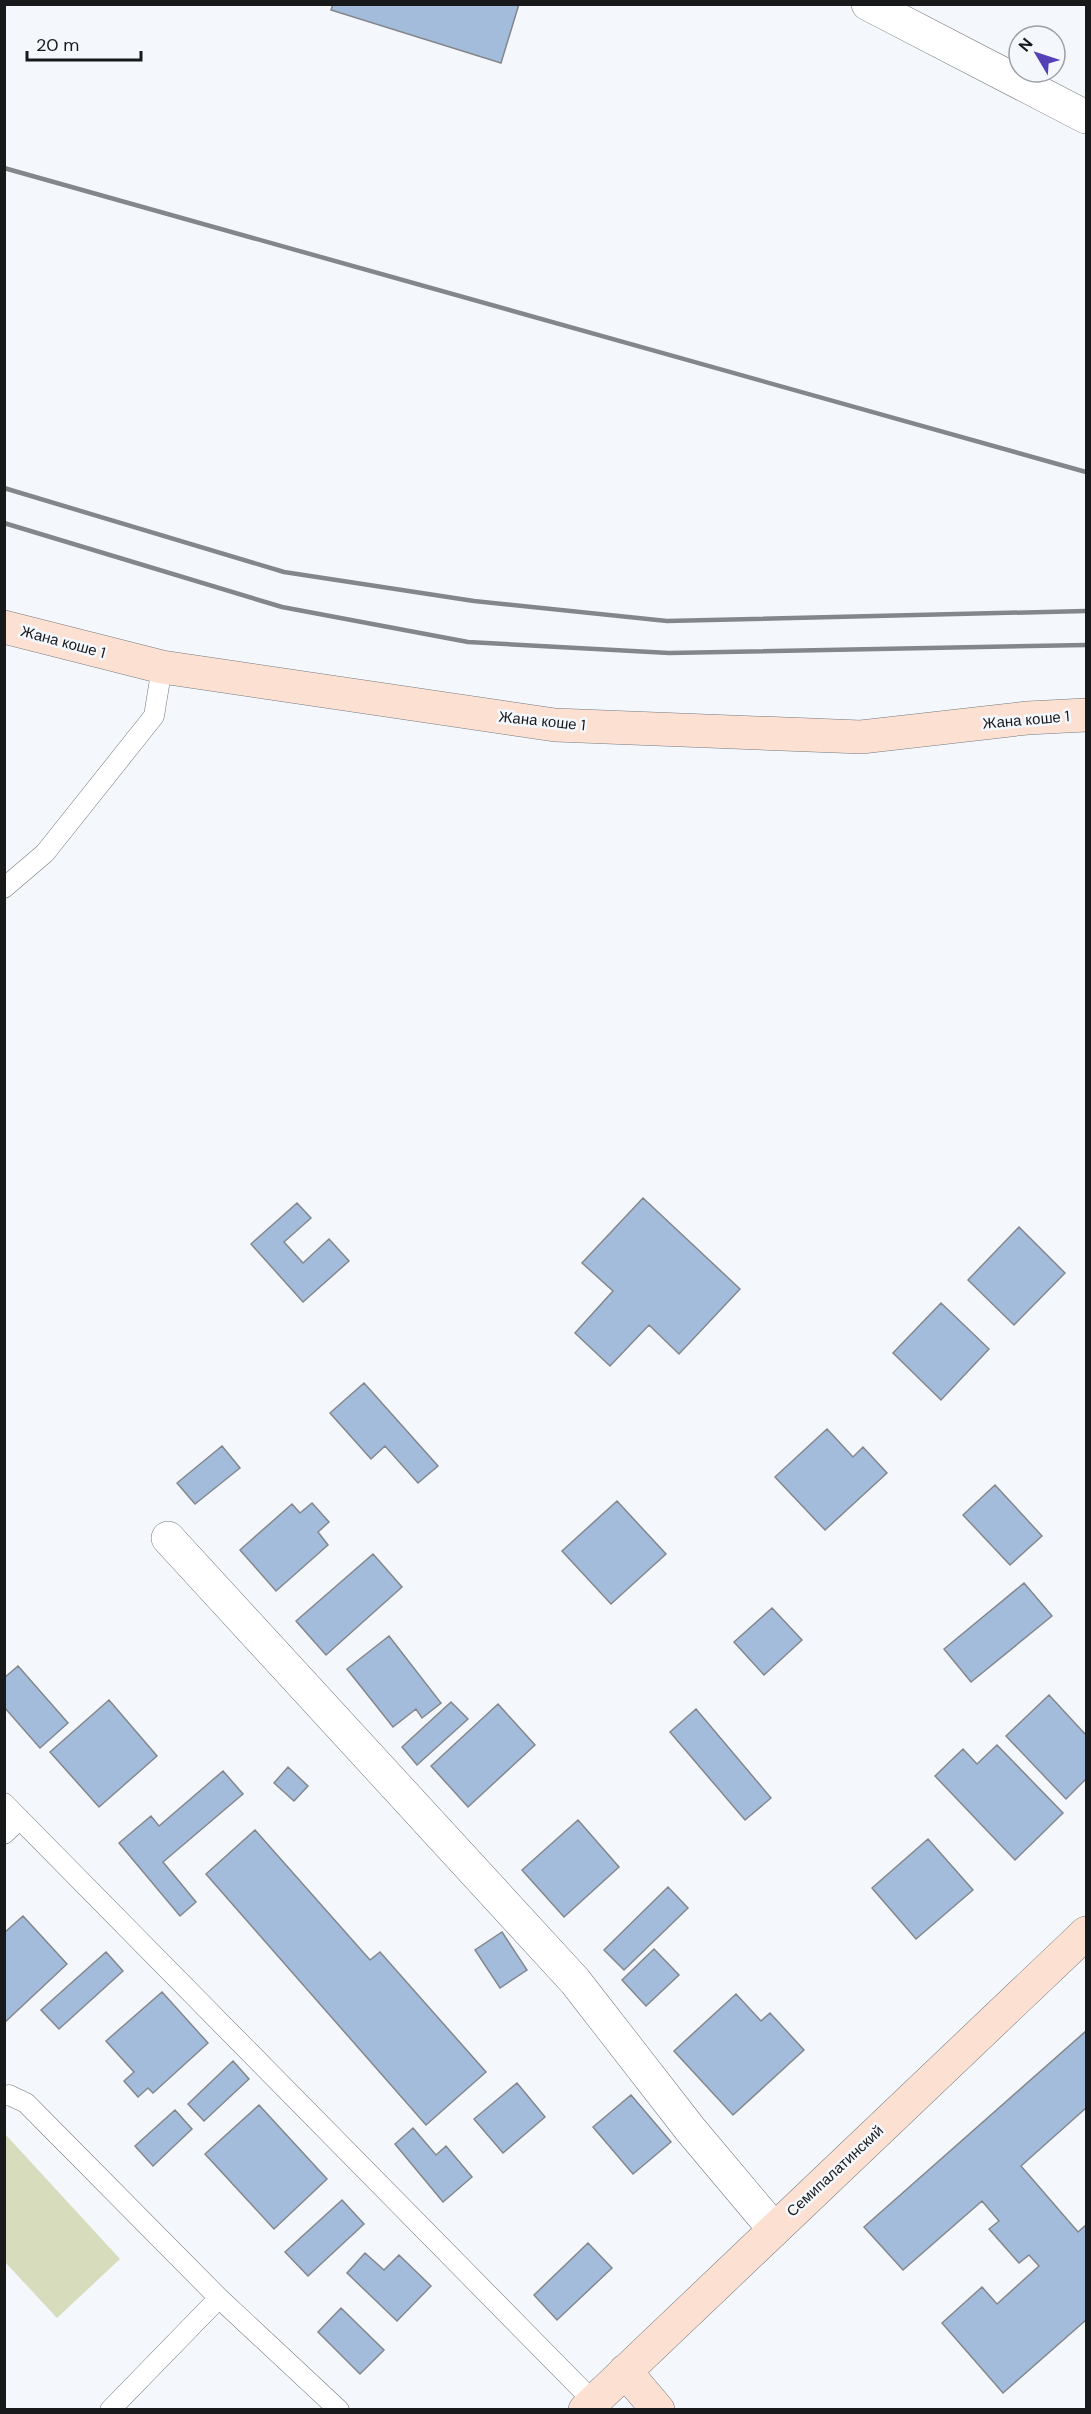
<svg xmlns="http://www.w3.org/2000/svg" width="1091" height="2414" viewBox="0 0 1091 2414" font-family="'DM Sans',sans-serif">
<style>
.green{fill:#d7dcbd}
.building{fill:#a3bcdb;stroke:#84878c;stroke-width:1.5}
.lines{fill:none;stroke-linecap:round;stroke-linejoin:round}
.lane-casing{stroke:#75797d;stroke-width:21}
.street-casing{stroke:#75797d;stroke-width:34}
.secondary-casing{stroke:#75797d;stroke-width:34}
.lane{stroke:#fff;stroke-width:20}
.street{stroke:#fff;stroke-width:33}
.secondary{stroke:#fce1d3;stroke-width:33}
.rail{stroke:#84878a;stroke-width:4.5}
.labels{text-anchor:middle;dominant-baseline:central;stroke-width:5;stroke-linejoin:round;paint-order:stroke}
.street-label{font-size:15px;fill:#18191b;stroke:#f4f8fd}
</style>
<rect width="100%" height="100%" fill="#f4f8fd"/>
<path class="green" d="M5,2134l115,125 -63,59 -52,-56z"/>
<path class="building" d="M333,4h186l-18,59 -170,-53z
M643,1198l97,91 -61,65 -30,-29 -39,41 -35,-33 38,-42 -31,-28z
M297,1203l14,15 -27,24 19,21 26,-24 20,22 -46,41 -52,-58z
M1019,1227l46,46 -51,52 -46,-45z
M941,1303l48,46 -48,51 -48,-47z
M364,1383l74,83 -20,17 -33,-37 -14,13 -41,-46z
M827,1429l26,28 10,-10 24,26 -62,57 -50,-53z
M222,1446l18,22 -45,36 -18,-21z
M995,1485l47,51 -32,29 -47,-50z
M617,1501l49,53 -55,50 -49,-53z
M312,1503l17,19 -11,10 10,13 -52,46 -36,-41 52,-46 8,9z
M373,1554l29,33 -76,68 -30,-34z
M1024,1583l28,33 -81,66 -27,-33z
M772,1608l30,32 -38,35 -30,-33z
M389,1636l52,67 -19,15 -6,-9 -23,18 -46,-58z
M18,1666l50,57 -28,25 -36,-41v-29z
M1049,1695l37,40v44l-20,20 -60,-63z
M109,1700l48,56 -58,51 -49,-55z
M451,1702l17,17 -51,46 -15,-18z
M498,1704l37,41 -67,62 -37,-41z
M696,1709l75,89 -26,22 -75,-88z
M997,1745l66,68 -48,47 -80,-84 28,-27 14,15z
M288,1767l20,19 -14,15 -20,-18z
M223,1771l20,23 -80,68 33,40 -16,14 -61,-73 32,-27 8,10z
M578,1820l41,47 -55,50 -42,-47z
M255,1830l115,130 10,-8 106,120 -60,53 -220,-251z
M928,1839l45,51 -57,49 -44,-51z
M668,1887l20,21 -64,62 -20,-20z
M23,1916l44,48 -63,59v-90z
M502,1932l25,38 -27,18 -25,-38z
M654,1949l25,26 -33,31 -24,-26z
M106,1952l17,19 -64,58 -18,-19z
M162,1992l46,51 -55,50 -5,-5 -10,9 -14,-16 10,-9 -28,-31z
M736,1994l25,27 9,-8 34,37 -71,65 -59,-64z
M1086,2031v77l-65,58 57,66 8,-7v95l-83,73 -61,-70 40,-36 15,17 42,-38 -10,-11 -10,8 -30,-34 10,-8 -17,-20 -79,69 -39,-43z
M233,2061l16,18 -45,42 -16,-17z
M517,2083l28,34 -42,36 -29,-34z
M631,2095l40,47 -38,32 -40,-47z
M259,2105l68,74 -53,50 -69,-75z
M175,2110l17,19 -39,37 -18,-20z
M413,2128l23,27 10,-9 26,31 -29,25 -48,-58z
M342,2200l22,24 -56,52 -23,-24z
M588,2243l24,25 -55,52 -23,-25z
M365,2253l19,17 15,-15 32,31 -34,35 -50,-48z
M341,2308l43,42 -24,24 -42,-42z"/>
<g class="lines">
<g class="lane-casing">
<path id="lane" d="M4,888l41,-35 109,-137 8,-49
M4,1803l589,598
M4,1834l16,-15
M4,2096l5,-1 17,8 193,195 120,112
M110,2410l109,-112"/>
</g>
<g class="street-casing">
<path id="street" d="M868,4l218,113
M168,1538l407,443 115,148 84,100"/>
</g>
<g class="secondary-casing">
<path id="secondary" d="M4,627l158,40 393,58 306,12 166,-19 59,-3
M625,2371l33,39
M585,2410l501,-477"/>
</g>
<use href="#lane" class="lane"/>
<use href="#street" class="street"/>
<use href="#secondary" class="secondary"/>
<path class="rail" d="M4,168l1082,304
M4,488l280,84 190,29 193,20 419,-10
M4,523l278,84 186,35 201,11 417,-8"/>
</g>
<g class="labels">
<g class="street-label">
<text transform="translate(63 642) rotate(15)">Жана коше 1</text>
<text transform="translate(1026 720) rotate(-5)">Жана коше 1</text>
<text transform="translate(542 721) rotate(6)">Жана коше 1</text>
<text transform="translate(835 2171) rotate(-43)">Семипалатинский</text>
</g>
</g>
<rect width="1091" height="2414" fill="none" stroke="#18191b" stroke-width="12"/>
<g transform="translate(1037 54) rotate(309)"><circle r="28" fill="#f4f8fd" stroke="#9c9fa3" stroke-width="1.5"/>
<path d="M0-4.5L10 22L0 15L-10 22Z" fill="#5441b8"/>
<text y="-9" font-size="16" font-weight="bold" text-anchor="middle" fill="#18191b">N</text>
</g>
<path d="M27 51v9h114v-9" fill="none" stroke="#18191b" stroke-width="3"/>
<text x="36" y="51" font-size="18" fill="#18191b" stroke="#f4f8fd" stroke-width="4.5" paint-order="stroke">20 m</text>
</svg>
